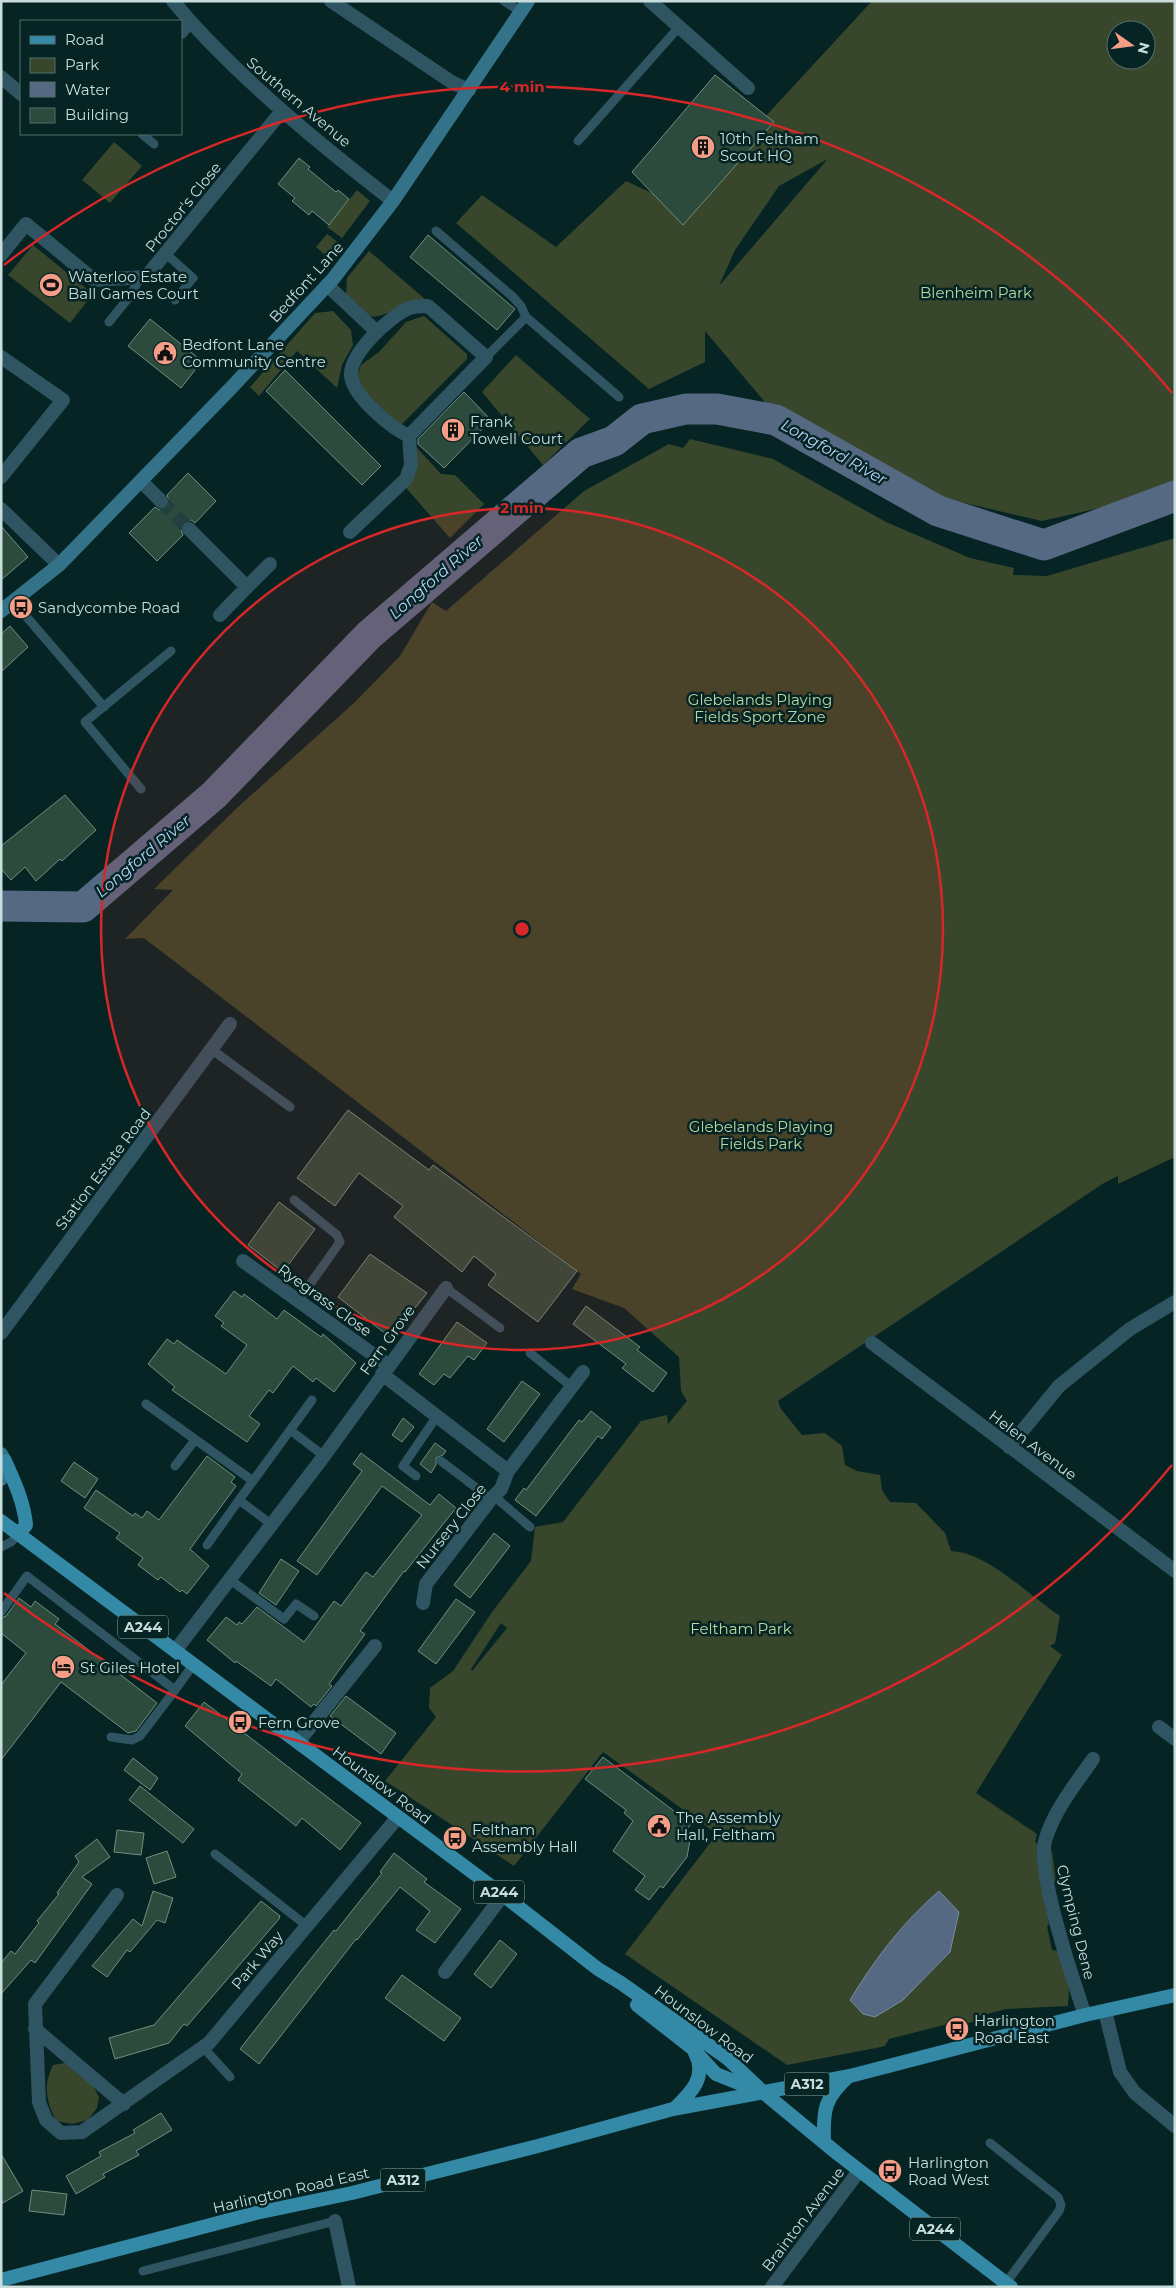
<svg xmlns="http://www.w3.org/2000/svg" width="1176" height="2288" viewBox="0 0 1176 2288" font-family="Montserrat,sans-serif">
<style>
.green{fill:#38462b;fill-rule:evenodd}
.water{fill:#566983;stroke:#788c9e}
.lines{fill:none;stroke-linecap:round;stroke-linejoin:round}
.river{stroke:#566983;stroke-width:31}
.building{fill:#2d4b3c;stroke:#6f8f7e}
.minor-tunnel{stroke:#22403f;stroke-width:14;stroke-dasharray:14 7;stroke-linecap:butt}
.service{stroke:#2f5462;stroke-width:9}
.minor{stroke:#2f5462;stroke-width:14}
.secondary{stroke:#337288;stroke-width:14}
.primary{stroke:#3389a6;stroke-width:14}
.ring{fill:none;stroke:#d62828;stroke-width:2.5}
.labels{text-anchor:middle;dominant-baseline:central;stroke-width:5;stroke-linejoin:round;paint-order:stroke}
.shield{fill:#052423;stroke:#8ea6a4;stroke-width:1}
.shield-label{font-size:14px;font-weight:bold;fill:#c8dddc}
.street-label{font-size:15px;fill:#c8dddc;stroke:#052423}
.poi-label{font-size:15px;fill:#c8dddc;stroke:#052423;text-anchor:start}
.park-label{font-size:15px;fill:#bcd7a2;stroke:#052423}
.water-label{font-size:16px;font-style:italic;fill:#b5d2f8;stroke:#052423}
.centre{fill:#d62828;stroke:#052423;stroke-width:2.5}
.ring-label{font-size:15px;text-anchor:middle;font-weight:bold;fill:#d62828;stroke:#052423;stroke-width:5;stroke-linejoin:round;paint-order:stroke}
</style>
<rect width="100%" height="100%" fill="#052423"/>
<path class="green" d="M872,1h303v490l-133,30 -99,-23 -168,-84 -70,-83v31l-56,27 -193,-166 26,-28 74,52 70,-66 56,26zM1116,30h30v30h-30zM826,160v1l-107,125 16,-36 44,-64z
M114,142l28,24 -32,37 -28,-23z
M357,190l13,11 -28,37 -15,-11z
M327,234l12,9 -11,15 -12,-11z
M33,245l60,49 -23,29 -62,-48z
M369,251l56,48c-12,3 -47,21 -56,17 -8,-4 -16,-15 -23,-22l1,-16z
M333,311l18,19 2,15 -11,20 -5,23 -40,-37 -38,45 -9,-9 65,-74z
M424,316l43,38v5l-68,68 -24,-21 -19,-27 5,-14 18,-13 27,-30z
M516,355l74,64 -47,46 -61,-73z
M409,439l32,35 14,1 29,29 -34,34 -43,-49z
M690,439l83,20 113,63 84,36 44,10 -1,7 34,1 128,-38v619l-57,27v-8l-14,7 -326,218 3,8 21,26 23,-2 17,13 3,19 12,6 23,4 2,15 8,12 26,1 29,30 6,18c38,2 77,44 109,65l-5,27 -5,3 12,9 -86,138 61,41 -2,8 17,9 4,30 -12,14 5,29 -2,2 5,24 6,1 11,37 -1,18 -62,3 -30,8v4l-7,2h-17l-63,16 -4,7 -9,2 -89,17 -162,-111 92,-120 -114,-82 -89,114 -129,-85 51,-64 -7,-9 1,-20 23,-17 39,-59 39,-51 4,-34 28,-5 78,-101 26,-6 1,9 19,-23 -6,-10 -2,-34 -55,-49 -52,-19 9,-15 -437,-336 -19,1 48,-49 -19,-1 84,-82 117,-105 45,-46 32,-54 14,9 138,-120 85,-47 14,4zM501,1623l6,5 -35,43 -1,-2z
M65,2063l27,21 7,13 -2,11 -9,12 -16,4 -16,-3c-10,-21 -13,-35 -3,-56z"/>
<path class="water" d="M939,1891l20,21 -9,40 -47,48 -28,17 -12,-3 -13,-14c24,-40 53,-78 89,-109z"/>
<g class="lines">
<path class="river" d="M1,906l82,1 131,-112 155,-160 212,-182 33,-12 28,-22 44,-10h31l59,11 162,91 106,34 131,-49"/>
</g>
<path class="building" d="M715,75l59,47 -91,103 -51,-53z
M299,158l11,9 -2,2 28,23 2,-2 11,9 -20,26 -17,-14 -3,4 -17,-14 3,-3 -17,-14z
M428,235l87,74 -18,21 -87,-73z
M150,319l52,42 -21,27 -53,-42z
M285,370l96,96 -19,19 -96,-94z
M464,392l27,28 -47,48 -26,-24v-5z
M188,473l28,28 -21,22 -4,-3 -8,3 -3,4 3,8 -26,26 -28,-28 26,-26 4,3 8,-3 3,-4 -3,-8z
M1,526l27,31 -27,23z
M10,626l18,21 -27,25v-38z
M65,795l31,35 -34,31 -2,-2 -24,22 -11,-14 -14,13 -10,-11v-23z
M348,1110l81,60 4,-5 144,106 -39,51 -50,-37 8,-11 -22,-18 -12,16 -68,-55 9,-11 -44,-33 -24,33 -38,-28z
M279,1202l36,27 -32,43 -35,-27z
M370,1254l57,39 -36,45 -53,-41z
M234,1291l8,6 2,-3 33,25 7,-9 37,27 2,-3 33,29 -22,29 -18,-14 -3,4 -20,-16 -20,27 -4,-3 -20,26 11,8 -13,18 -75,-52 3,-3 -27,-23 19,-25 7,5 3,-4 49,34 21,-29 -26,-19 3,-3 -9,-7z
M586,1306l54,41 -3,3 30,23 -14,19 -31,-24 4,-4 -53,-40z
M457,1322l30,21 -13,17 -6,-4 -18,22 -6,-4 -10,11 -15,-11z
M522,1381l18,13 -36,48 -17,-13z
M591,1411l20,16 -9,12 -4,-3 -62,80 -21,-16 9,-12 2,2 53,-70 3,2z
M403,1418l11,9 -12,15 -10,-7z
M435,1443l11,8 -3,4 -7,3v7l-5,8 -11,-9z
M361,1453l69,52 9,-11 17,14 -51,64 -1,-1 -44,60 5,3 -36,50 3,2 -16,20 -2,-2 -3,3 -35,-28 -5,7 -35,-25 -1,2 -28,-23 19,-23 11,8 2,-3 3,2 15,-17 47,35 30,-41 7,5 25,-34 7,5 49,-62 -40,-29 -65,89 -20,-14 65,-90 -9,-7z
M207,1456l28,21 -4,5 5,4 -46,63 19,17 -22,28 -5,-4 -2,2 -19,-15 -3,3 -20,-15 5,-7 -27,-20 4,-5 -36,-25 12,-18 37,26 2,-3 7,5 5,-7 12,9z
M74,1462l24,17 -13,19 -24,-17z
M494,1533l16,13 -40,52 -16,-13z
M281,1559l18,12 -23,34 -17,-12z
M19,1598l12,9 4,-6 24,18 -4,5 102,79 -21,28 -8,2 -67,-51 -60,78v-75l25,-32 -25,-20v-15l5,-2z
M456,1599l19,13 -39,52 -18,-13z
M346,1696l50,37 -15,21 -51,-38z
M204,1702l157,121 -21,27 -38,-32 -6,8 -58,-46 4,-6 -57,-48z
M603,1757l88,67 -4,5 3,11 -3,17 -24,31 -3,-2 -11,14 -14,-10 10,-14 -32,-25 20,-30 -9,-8 2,-3 -41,-31z
M133,1758l25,20 -8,12 -26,-20z
M140,1786l54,43 -11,14 -54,-43z
M117,1830l27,3 -3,22 -27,-3z
M97,1839l13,18 -28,20 10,7 -57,79 -4,-3 -30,34v-31l10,-12 4,3 24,-31 -2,-2 22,-27 -2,-1 22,-31 -4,-6z
M167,1851l9,26 -22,7 -8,-26z
M394,1853l33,26 -3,3 37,27 -26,34 -19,-13 14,-19 -30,-24 -43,53 -1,-1 -97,125 -19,-15 61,-78 33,-41 2,1 46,-58 -2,-1z
M153,1891l20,7 -8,25 -8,-3 -27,32 -3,-2 -20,27 -15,-11 41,-47 9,7z
M261,1901l19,15 -1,3 -92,107 -3,-2 -15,19 -54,16 -6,-21 45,-13z
M500,1940l17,14 -26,34 -17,-14z
M402,1975l59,43 -17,23 -59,-43z
M161,2113l11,17 -36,21 3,4 -36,19 2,3 -29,17 -10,-18 35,-20 -2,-4 36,-19 -2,-3z
M1,2154l22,37 -22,13z
M32,2190l35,4 -3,21 -35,-4z"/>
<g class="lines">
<path class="minor-tunnel" d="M161,501l28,28"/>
<path class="service" d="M504,1l17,11
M142,134l12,10
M578,141l101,-114
M436,231l77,66 8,9 5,11
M166,254l27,24 -18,22
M109,322l21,-26 10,-18
M486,357l40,-40 93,80
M13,601l91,106
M141,789l-56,-67 86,-71
M211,1049l79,58
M294,1200l43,35 3,7 -42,59
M446,1288l54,40
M530,1353l42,34
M146,1404l107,77 -14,19 32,24
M290,1430l34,26
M441,1461l50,38
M175,1466l20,-26
M416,1476l-13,-10 34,-50
M253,1481l59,-81
M495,1497l35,30
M207,1545l32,-45
M1,1547l10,-5 8,-8
M229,1579l55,40 12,-15 18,12
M1,1612l26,-36 148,114 18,-25
M111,1737l21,3 8,-4 35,-46
M215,1854l92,72
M203,2047l27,30
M990,2143l68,54 3,8 -2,6 -53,72
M143,2271l192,-50"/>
<path class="minor" d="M173,1l17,20
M331,1l122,82 16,7
M650,1l98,87
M181,32l9,-11c61,67 132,125 203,180
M1,77l20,17
M1,255l25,-31 68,56 52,-3 136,-166
M327,285l50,47
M1,357l62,43 -62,77
M141,481l20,20
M1,509l58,56
M189,529l58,58 -27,28
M350,532l56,-53 5,-14 -2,-29 77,-79 -58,-51c-6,0 -13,0 -19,2 -19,8 -60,46 -58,68 2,20 40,52 58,60
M247,587l23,-23
M243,1261l146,105
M1,1333l229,-309
M872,1343l303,228
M382,1374l126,97
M1009,1447l50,-61 71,-57 45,-27
M423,1603l3,-19 65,-85 10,-10 7,-18 75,-99
M175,1651l149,-195 122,-168
M1159,1727l16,12
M298,1742l77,-96
M117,1895l-82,109 4,98 7,18 15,13 21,-1 127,-89 189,-226
M445,1972l58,-77
M1105,2011l15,61 15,21 40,33
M1085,2015c-12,-35 -48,-142 -40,-174 9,-31 30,-56 48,-82
M35,2029l89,75
M335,2221l14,66
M772,2287l87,-116"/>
<path class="secondary" d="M1,611l58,-46 172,-177 102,-109 60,-78 135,-200
M1,1454l4,7 -4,18"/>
<path class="primary" d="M5,1461c9,20 19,41 21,64l-7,9
M1,1521l502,374 95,74 23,14 106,75 37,35 74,61 173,133
M637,2005l55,43 24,26 40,16
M674,2109c16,-15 34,-32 21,-56
M824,2142c-1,-32 0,-44 25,-66
M1,2280l255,-67 96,-20 186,-47 135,-37 177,-33 235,-61 90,-20"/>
</g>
<circle cx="522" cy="929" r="421" fill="#d62828" fill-opacity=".12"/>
<g class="ring">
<circle cx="522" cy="929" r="421"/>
<path d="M1172 1465A842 842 0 0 1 4 1593M4 265A842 842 0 0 1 1172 393"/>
</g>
<defs>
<g id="building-disc" transform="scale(1.25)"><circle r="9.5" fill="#f49e87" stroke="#052423"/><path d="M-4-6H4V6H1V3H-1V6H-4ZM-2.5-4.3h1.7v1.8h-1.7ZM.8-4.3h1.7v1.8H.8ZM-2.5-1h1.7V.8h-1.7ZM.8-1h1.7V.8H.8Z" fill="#111"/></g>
<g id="stadium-disc" transform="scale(1.25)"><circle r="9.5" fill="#f49e87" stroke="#052423"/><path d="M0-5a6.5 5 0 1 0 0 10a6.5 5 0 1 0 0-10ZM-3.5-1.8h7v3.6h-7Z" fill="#111"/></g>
<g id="civic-disc" transform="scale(1.25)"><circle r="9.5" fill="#f49e87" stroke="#052423"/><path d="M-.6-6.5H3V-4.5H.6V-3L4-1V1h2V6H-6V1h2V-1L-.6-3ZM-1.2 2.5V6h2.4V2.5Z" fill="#111"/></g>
<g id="bus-disc" transform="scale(1.25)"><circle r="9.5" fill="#f49e87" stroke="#052423"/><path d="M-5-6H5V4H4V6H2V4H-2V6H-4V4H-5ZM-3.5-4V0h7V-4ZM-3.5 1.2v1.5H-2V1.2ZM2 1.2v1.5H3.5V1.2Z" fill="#111"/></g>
<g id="hotel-disc" transform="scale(1.25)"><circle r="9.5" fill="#f49e87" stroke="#052423"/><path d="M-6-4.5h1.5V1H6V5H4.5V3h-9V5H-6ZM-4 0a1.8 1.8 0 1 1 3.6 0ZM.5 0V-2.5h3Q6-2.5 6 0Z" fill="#111"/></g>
</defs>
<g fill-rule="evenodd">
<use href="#building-disc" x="703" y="147"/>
<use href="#stadium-disc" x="51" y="285"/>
<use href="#civic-disc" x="165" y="353"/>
<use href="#building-disc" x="453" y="430"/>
<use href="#bus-disc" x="21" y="607"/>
<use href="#hotel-disc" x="63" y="1667"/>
<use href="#bus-disc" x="240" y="1722"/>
<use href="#civic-disc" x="659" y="1826"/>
<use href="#bus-disc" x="455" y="1838"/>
<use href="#bus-disc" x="957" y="2029"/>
<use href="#bus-disc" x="890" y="2171"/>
</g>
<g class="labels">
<g class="shield">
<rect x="118" y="1615.5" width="50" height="23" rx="4"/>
<rect x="474" y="1880.5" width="50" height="23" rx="4"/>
<rect x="784.5" y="2072.5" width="45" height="23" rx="4"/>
<rect x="380.5" y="2168.5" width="45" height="23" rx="4"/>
<rect x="910" y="2217.5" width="50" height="23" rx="4"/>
</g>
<g class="shield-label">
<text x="143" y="1627">A244</text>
<text x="499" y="1892">A244</text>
<text x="807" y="2084">A312</text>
<text x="403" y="2180">A312</text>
<text x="935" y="2229">A244</text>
</g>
<g class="street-label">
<text transform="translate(299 102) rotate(40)">Southern Avenue</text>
<text transform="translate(183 207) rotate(-51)">Proctor's Close</text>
<text transform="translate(306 282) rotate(-48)">Bedfont Lane</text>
<text transform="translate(103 1169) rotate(-53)">Station Estate Road</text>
<text transform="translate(325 1300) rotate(36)">Ryegrass Close</text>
<text transform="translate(387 1340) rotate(-54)">Fern Grove</text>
<text transform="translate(1033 1445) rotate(37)">Helen Avenue</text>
<text transform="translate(451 1526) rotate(-52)">Nursery Close</text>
<text transform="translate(382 1785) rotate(37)">Hounslow Road</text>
<text transform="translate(1076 1922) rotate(76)">Clymping Dene</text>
<text transform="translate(257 1960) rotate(-50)">Park Way</text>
<text transform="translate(704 2024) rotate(37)">Hounslow Road</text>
<text transform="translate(291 2190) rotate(-13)">Harlington Road East</text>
<text transform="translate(803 2219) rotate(-53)">Brainton Avenue</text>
</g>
<g class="poi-label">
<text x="720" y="138">10th Feltham<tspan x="720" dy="17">Scout HQ</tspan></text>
<text x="68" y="276">Waterloo Estate<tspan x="68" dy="17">Ball Games Court</tspan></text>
<text x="182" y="344">Bedfont Lane<tspan x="182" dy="17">Community Centre</tspan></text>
<text x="470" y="421">Frank<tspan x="470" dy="17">Towell Court</tspan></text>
<text x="38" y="607">Sandycombe Road</text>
<text x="80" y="1667">St Giles Hotel</text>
<text x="258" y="1722">Fern Grove</text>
<text x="676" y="1817">The Assembly<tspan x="676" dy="17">Hall, Feltham</tspan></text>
<text x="472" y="1829">Feltham<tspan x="472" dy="17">Assembly Hall</tspan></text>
<text x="974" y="2020">Harlington<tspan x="974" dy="17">Road East</tspan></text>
<text x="908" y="2162">Harlington<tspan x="908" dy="17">Road West</tspan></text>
</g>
<g class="park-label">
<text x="976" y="292">Blenheim Park</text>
<text x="760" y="699">Glebelands Playing<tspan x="760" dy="17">Fields Sport Zone</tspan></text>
<text x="761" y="1126">Glebelands Playing<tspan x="761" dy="17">Fields Park</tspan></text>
<text x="741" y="1628">Feltham Park</text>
</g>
<g class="water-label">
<text transform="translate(834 452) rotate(29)">Longford River</text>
<text transform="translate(436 577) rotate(-41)">Longford River</text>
<text transform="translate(143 856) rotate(-40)">Longford River</text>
</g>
</g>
<circle cx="522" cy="929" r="8" class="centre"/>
<g class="ring-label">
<text x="522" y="92">4 min</text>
<text x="522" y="513">2 min</text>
</g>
<rect width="1176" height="2288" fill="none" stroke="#c8dddc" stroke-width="5"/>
<rect x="20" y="20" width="162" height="115" fill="#052423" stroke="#536e6d"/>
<rect x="30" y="36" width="25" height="8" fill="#3389a6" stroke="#536e6d"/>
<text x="65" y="45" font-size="15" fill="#c8dddc">Road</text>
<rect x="30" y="58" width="25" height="15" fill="#38462b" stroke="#536e6d"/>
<text x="65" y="70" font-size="15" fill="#c8dddc">Park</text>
<rect x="30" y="82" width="25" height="15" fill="#566983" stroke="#536e6d"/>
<text x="65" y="95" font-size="15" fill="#c8dddc">Water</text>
<rect x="30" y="108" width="25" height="15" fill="#2d4b3c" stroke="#536e6d"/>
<text x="65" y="120" font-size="15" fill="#c8dddc">Building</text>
<g transform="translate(1131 45) rotate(104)"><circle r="24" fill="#052423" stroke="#536e6d"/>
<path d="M0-4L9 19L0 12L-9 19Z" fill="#f49e87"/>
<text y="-8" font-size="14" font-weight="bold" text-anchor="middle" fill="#c8dddc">N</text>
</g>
</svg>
